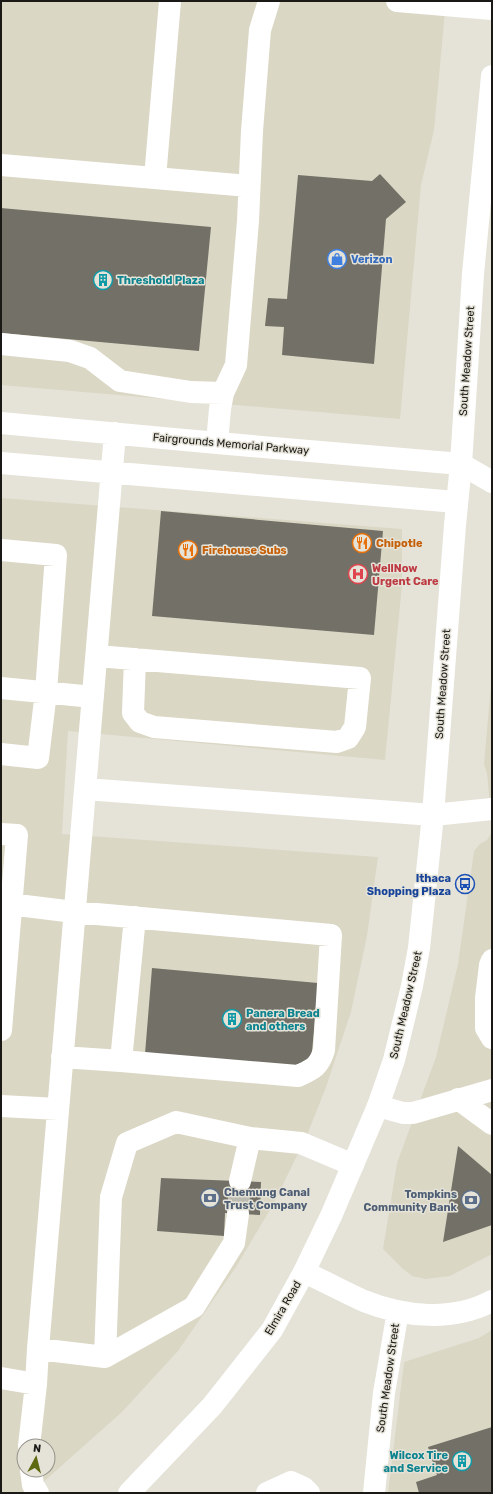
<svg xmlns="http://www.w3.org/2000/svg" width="493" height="1494" viewBox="0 0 493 1494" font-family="Rubik,sans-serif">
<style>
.built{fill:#dbd7c5;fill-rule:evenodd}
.building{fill:#737167}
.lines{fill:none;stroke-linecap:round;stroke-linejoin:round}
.minor-tunnel{stroke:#bcbbb1;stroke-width:22;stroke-dasharray:22 11;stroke-linecap:butt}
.minor{stroke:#fff;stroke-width:22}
.highway{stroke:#fff;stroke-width:22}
.labels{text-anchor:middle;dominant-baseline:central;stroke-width:3;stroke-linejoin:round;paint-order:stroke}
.shop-label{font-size:11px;font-weight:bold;fill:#366cbe;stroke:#e5e3d8;text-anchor:start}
.culture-label{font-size:11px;font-weight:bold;fill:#0d838f;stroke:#e5e3d8;text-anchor:start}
.street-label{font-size:11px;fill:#1a1915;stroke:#e5e3d8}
.food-label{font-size:11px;font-weight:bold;fill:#c56008;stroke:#e5e3d8;text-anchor:start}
.health-label{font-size:11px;font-weight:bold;fill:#be3a42;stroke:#e5e3d8;text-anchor:start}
.transit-label{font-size:11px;font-weight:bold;fill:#164399;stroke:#e5e3d8;text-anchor:end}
.service-label{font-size:11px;font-weight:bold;fill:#4e5e75;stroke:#e5e3d8;text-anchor:start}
</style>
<rect width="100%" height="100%" fill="#e5e3d8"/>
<path class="built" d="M1,1h445l-12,129 -13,55 -21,234 -399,-34z
M1,498l401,31v56l-17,175 -317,-29 -6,103 316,23 -11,79 -16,76 -26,78 -18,45 -33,68 -38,64 -58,84 -56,61 -91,81h-30zM24,1446h24v24h-24z
M492,673v152l-5,-51 -3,-10z
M492,832v422l-42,22 -25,3 -13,-3 -10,-8 -19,-19 14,-86 39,-106 22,-93 16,-113 6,-7 7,-4z
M492,1330v163h-104l16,-131 75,-24z"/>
<path class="building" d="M380,174l26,28 -20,17 -12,145 -92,-9 2,-28 -19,-1 3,-28 19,1 11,-124 74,6z
M1,208l210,19 -12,124 -198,-18z
M161,511l222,20 -9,104 -222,-19z
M152,968l166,15 -7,81 -12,-1 -1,5 -153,-14z
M458,1146l34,29v50l-49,17z
M161,1178l100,4 -1,33 -35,-2 -1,23 -67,-5z
M492,1427v66h-73l-3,-11 21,-7 -9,-28z"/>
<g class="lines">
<path class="minor-tunnel" d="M238,1214l2,-33"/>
<path class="minor" d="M397,1l95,8
M1,165l248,21
M155,178l15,-177
M1,344l69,7 20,7 30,23 71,11 32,1
M1,423l216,20 244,21 31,18
M217,443l3,-34 3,-16 13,-28 12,-144 4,-90 8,-101 9,-29
M1,463l455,39
M1,550l55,5 -10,137 -8,66 -37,-4
M97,656l263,22 -5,49 -7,11 -11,4 -183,-15 -14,-5 -7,-9 2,-54
M1,688l92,9
M85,789l348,26 59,-6
M1,834l16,1 -16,195
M1,903l73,9 257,23 -7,115c-5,17 -11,19 -26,26l-177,-15 -59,-4
M492,960l-2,5 -4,33v30l6,10
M121,1061l14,-144
M458,1099l34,25
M1,1106l57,3
M378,1106l25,7h10l79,-23
M240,1181l10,-43 51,5 52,22
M304,1272c20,9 40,20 60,29 40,16 89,21 128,0
M38,1349l67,8 89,-50 40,-64 4,-29
M105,1357l6,-160 16,-54 49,-21 74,16
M1,1378l35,6
M29,1446l7,-62 2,-35 77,-916
M31,1470l2,15 5,8
M267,1493l24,-11 13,6 5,5
M374,1493l10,-100 14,-82"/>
<path class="highway" d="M129,1493l83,-87 60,-76 32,-58 27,-56 47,-110 16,-46 18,-74 7,-38 14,-133 22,-290 6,-61 12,-190 19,-198"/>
</g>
<defs>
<g id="shop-ring" transform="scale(1)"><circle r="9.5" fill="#e5e3d8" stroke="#3f7fe0" stroke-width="1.5"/><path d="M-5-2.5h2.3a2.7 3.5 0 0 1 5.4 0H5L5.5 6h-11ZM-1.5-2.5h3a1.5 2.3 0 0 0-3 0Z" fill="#3f7fe0"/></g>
<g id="building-ring" transform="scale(1)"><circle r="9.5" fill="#e5e3d8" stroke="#0f9aa8" stroke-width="1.5"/><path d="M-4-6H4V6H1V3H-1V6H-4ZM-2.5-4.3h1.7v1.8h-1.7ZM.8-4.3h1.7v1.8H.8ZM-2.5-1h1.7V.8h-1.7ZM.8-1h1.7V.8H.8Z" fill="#0f9aa8"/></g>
<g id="restaurant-ring" transform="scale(1)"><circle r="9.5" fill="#e5e3d8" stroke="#e8710a" stroke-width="1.5"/><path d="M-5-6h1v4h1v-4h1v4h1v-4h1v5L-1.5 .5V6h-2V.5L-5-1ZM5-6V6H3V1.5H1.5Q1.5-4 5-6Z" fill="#e8710a"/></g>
<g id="hospital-ring" transform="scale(1)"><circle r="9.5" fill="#e5e3d8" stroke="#e0444e" stroke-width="1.5"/><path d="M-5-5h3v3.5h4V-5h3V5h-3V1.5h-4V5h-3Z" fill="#e0444e"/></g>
<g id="bus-ring" transform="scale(1)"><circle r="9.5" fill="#e5e3d8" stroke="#1a4fb4" stroke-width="1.5"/><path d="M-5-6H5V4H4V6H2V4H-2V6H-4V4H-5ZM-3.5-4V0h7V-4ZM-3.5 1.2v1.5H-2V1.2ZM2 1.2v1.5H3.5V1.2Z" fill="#1a4fb4"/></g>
<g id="bank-ring" transform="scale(1)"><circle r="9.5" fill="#e5e3d8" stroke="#5c6f8a" stroke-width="1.5"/><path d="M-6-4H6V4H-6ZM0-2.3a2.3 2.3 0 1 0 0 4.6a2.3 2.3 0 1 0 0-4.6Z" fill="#5c6f8a"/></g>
</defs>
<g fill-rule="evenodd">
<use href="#shop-ring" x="337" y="259"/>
<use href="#building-ring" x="103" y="280"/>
<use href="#restaurant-ring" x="362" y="543"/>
<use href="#restaurant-ring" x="188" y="550"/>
<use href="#hospital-ring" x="358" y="574"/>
<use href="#bus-ring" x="465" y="884"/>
<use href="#building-ring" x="232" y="1019"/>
<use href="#bank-ring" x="210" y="1198"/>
<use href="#bank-ring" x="471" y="1200"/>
<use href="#building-ring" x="462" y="1461"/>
</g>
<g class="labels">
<g class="shop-label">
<text x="351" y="259">Verizon</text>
</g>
<g class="culture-label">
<text x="117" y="280">Threshold Plaza</text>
<text x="246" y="1013">Panera Bread<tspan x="246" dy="13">and others</tspan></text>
<text x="448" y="1455" text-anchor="end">Wilcox Tire<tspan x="448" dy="13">and Service</tspan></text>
</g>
<g class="street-label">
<text transform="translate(467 361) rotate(-86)">South Meadow Street</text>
<text transform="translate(231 444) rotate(5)">Fairgrounds Memorial Parkway</text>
<text transform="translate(443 684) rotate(-86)">South Meadow Street</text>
<text transform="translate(406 1005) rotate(-77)">South Meadow Street</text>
<text transform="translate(283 1308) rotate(-60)">Elmira Road</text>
<text transform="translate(388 1378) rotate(-82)">South Meadow Street</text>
</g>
<g class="food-label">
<text x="376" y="543">Chipotle</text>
<text x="202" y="550">Firehouse Subs</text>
</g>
<g class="health-label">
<text x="372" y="568">WellNow<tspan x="372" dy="13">Urgent Care</tspan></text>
</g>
<g class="transit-label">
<text x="451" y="878">Ithaca<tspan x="451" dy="13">Shopping Plaza</tspan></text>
</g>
<g class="service-label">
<text x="224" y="1192">Chemung Canal<tspan x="224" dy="13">Trust Company</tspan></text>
<text x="457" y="1194" text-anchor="end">Tompkins<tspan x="457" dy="13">Community Bank</tspan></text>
</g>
</g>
<rect width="493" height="1494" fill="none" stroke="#1a1915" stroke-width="4"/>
<g transform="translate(36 1458) rotate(7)"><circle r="19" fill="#e5e3d8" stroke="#94928a"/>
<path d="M0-3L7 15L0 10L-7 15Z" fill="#5e6a10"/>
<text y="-6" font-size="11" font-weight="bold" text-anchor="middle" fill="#1a1915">N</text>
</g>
</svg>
